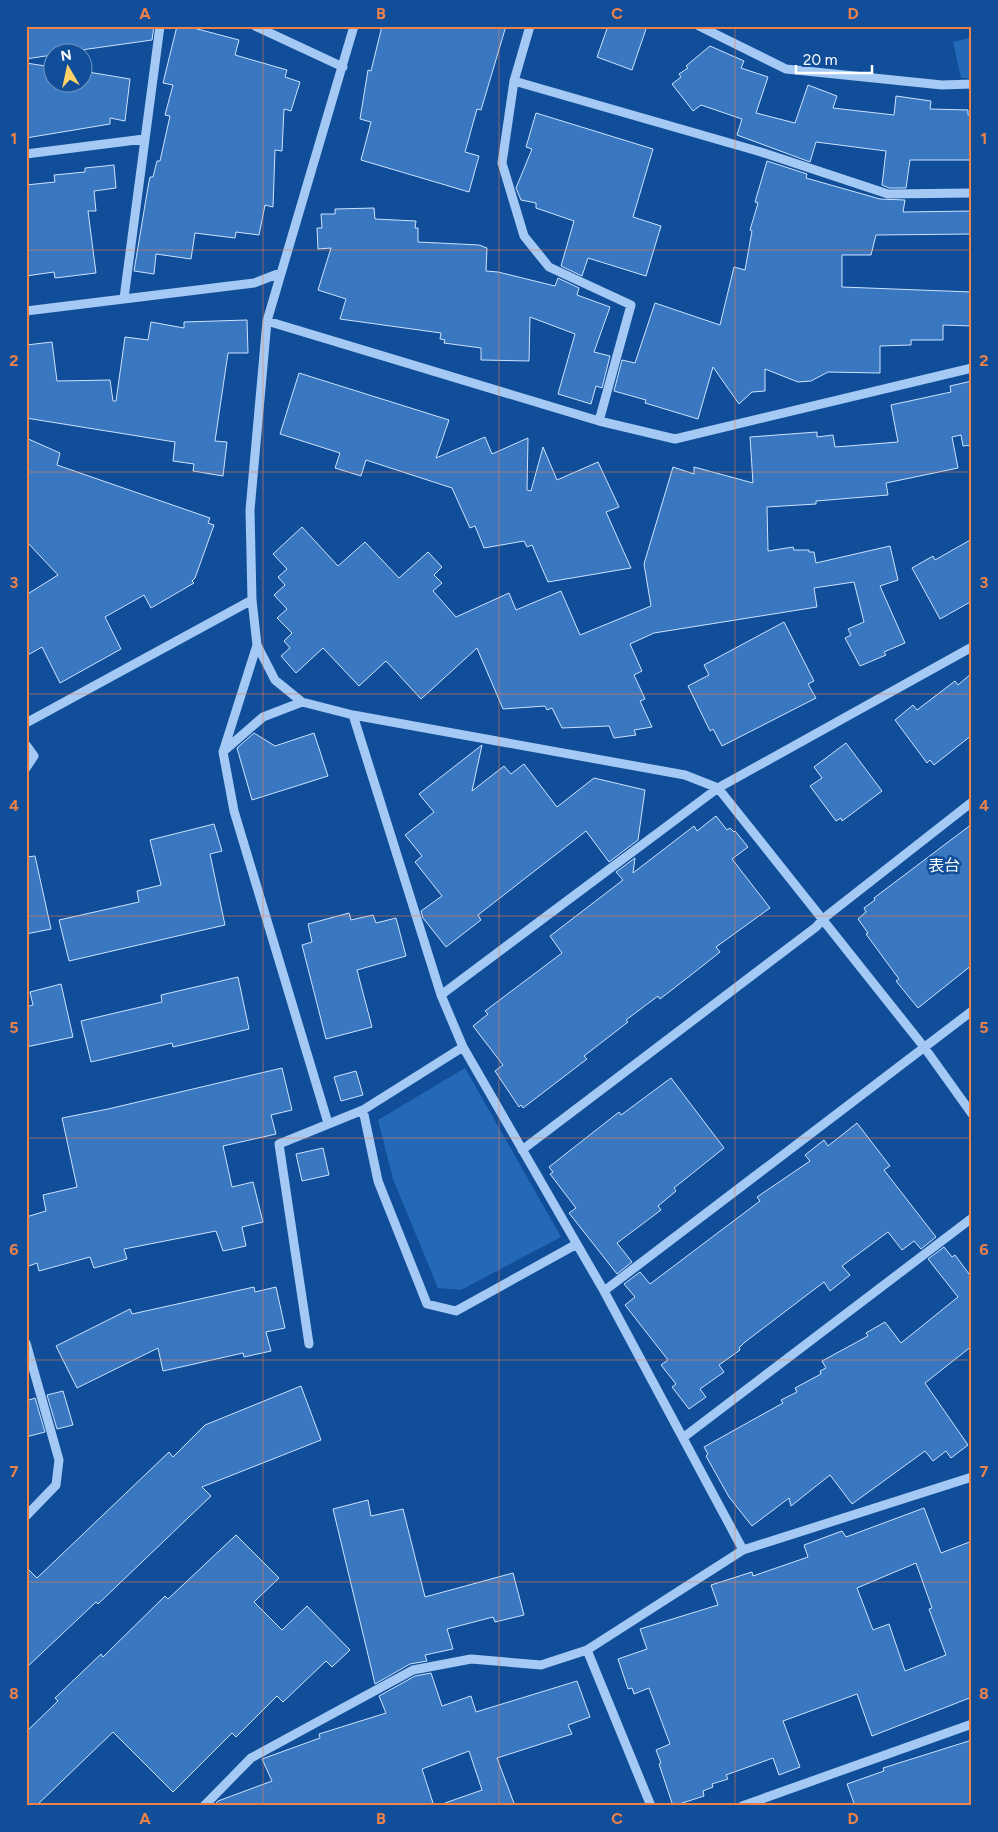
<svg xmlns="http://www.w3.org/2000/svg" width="998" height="1832" viewBox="0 0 998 1832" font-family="Figtree,'Noto Sans JP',sans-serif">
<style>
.green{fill:#2468b8}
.building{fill:#3a77c1;stroke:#cce3fe;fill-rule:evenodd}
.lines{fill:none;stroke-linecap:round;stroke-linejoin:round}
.minor{stroke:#a4c9f4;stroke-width:9}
.grid{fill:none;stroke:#ee8249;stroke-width:1;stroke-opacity:0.55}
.labels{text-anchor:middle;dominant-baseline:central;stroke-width:5;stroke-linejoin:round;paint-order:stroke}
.quarter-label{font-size:16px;fill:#fff;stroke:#114e99}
.neatline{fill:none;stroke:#ee8249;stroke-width:2}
.grid-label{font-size:16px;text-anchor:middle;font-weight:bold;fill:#ee8249}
</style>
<rect width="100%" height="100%" fill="#114e99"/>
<path class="green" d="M972,37v41h-11l-8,-36z
M465,1068l96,169 -100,53 -23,-2 -45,-109 -15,-59z"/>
<path class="building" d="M26,26h128l-2,14 -85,12h-15v3l-26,4z
M177,26h9l53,14 -4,15 52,15 -2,7 15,5 -9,29 -7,-2 -2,42 -7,-1 -2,57 -8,-2 -6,30 -23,-3 -1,6 -40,-5 -4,26 -35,-5 -2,20 -20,-3 14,-84 2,-10h3l4,-16h3l10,-45 -5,-1 8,-30 -10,-2z
M382,26h124l-25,84 -4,-1 -12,43 14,4 -10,36 -108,-32 10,-38 -11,-3 8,-49 3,1z
M608,26h39l-15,44 -35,-13z
M710,46l34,15 -3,7 27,9 -12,36 39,10 13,-38 29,11 -4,12 61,7 2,-19 35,5 -1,8 38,1v5h4v45h-62l-4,28h-17l-7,-3 4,-34 -70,-9 -6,20 -73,-27 5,-16 -41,-14 -8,6 -21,-27 9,-7 -2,-3 9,-6 -2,-2z
M26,63l26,4v15h30v-11l48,8 -5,42 -15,-3v6l-84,14z
M536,113l117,36 -20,68 28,9 -15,50 -58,-18 -6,18 -21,-10 13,-45 -38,-13v-5l-15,-3 -5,-12 16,-39 -6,-2z
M767,161l40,13 -1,4 74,21 25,1 -2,12 69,-1v23l-96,1 -5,20h-29v32l130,5v34l-29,-1v15h-32v5l-31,1v27l-52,-1 -17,9 -13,1 -33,-13v22l-13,1 -13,12 -26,-37 -15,52 -53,-16 1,-3 -32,-9 8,-31 13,3 20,-60 65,22 14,-58 11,3 7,-39 -2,-1 8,-27 -3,-1z
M114,165l2,23 -22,3 2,20h-8l8,62 -41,5 -1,-6 -28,4v-91l29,-3 -1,-7 31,-3v-4z
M374,208l1,11 41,2 -1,7h3v14l61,3 8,3 -1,23 12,1 57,14 3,-8 21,10 -2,7 33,12 -16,45 16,4 -8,32 -6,-2 -5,18 -33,-10 17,-60 -45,-17 -1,44 -48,-1v-12l-37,-5 1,-3 -5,-1 1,-6 -101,-14 6,-20 -28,-9 13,-42 -13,1 -1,-21h5l-1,-14h14v-5z
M247,320l1,33h-20l-13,88 12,1 -4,34 -30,-5 1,-7 -21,-3 2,-19 -149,-24v-73l26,-3 5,39 53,-1 3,21h3l9,-64 23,3 3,-18 33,6v-6z
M299,373l150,47 -13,38 49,-21 7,17 36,-16 -1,52 4,1 12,-44 14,33 41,-18 21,45 -13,5 25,56 -83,14 -16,-37 -5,2 -3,-6 -40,7 -9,-22 -5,2 -18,-40 -86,-28 -5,16 -26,-8 5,-15 -60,-19z
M972,381v64l-9,1 -2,-11 -9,2 6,31 -72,15 2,12 -72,6v3l-49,3 1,44 25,-4 1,3h15v2h5l2,11 74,-17 8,34 -18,6 25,57 -21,9 2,3 -26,11 -15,-28 6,-3 -3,-6 16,-7 -10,-40 -40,6 3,19 -163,26 -24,11 12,27 -8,4 11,24 -5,2 12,26 -18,3 2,5 -22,3 -5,-12 -47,2 -10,-20 -5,2 -2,-4 -42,3 -26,-61 -56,51 -35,-38 -27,25 -36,-38 -27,25 -15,-17 9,-8 -6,-7 8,-8 -15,-15 10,-9 -13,-14 11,-10 -7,-8 9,-8 -14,-15 29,-27 36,39 27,-24 34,36 29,-26 14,15 -8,8 8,8 -9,8 23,26 53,-24 7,17 45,-19 19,44 71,-29 -7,-42 29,-97 21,7v-7l59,16 -3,-46 67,-5v5l16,-2 2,12 63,-5 -7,-37 60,-13 -1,-6z
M26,438l34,15 -3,12 153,53 -2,5 6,2 -19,53 -3,3 2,2 -43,25 -7,-13 -39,22 16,32 -61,34 -18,-36 -16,9v-61l32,-20 -32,-34z
M972,539v62l-32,18 -28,-51 21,-12 2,4z
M784,622l30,59 -6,3 8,14 -94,48 -9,-17 -3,2 -22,-45 21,-11 -5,-10z
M972,673v62l-38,30 -4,-5 -3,3 -32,-43 18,-15 4,5 38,-29 3,4z
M254,733l21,13 39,-13 14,43 -76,24 -15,-52z
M846,743l36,48 -40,30 -1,-3 -5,3 -26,-35 12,-8 -8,-11z
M482,745l-10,46 32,-25 7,8 13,-10 33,43 37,-29 51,12 -7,50 -29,22 -23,-31 -108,84 3,5 -35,27 -23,-29 -2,-7 21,-15 -27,-34 7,-6 -17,-21 29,-23 -15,-18z
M716,816l11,14 3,-2 4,4 1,-1 13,16 -16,12 38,49 -54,39 4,5 -24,19 -36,28 -2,-3 -32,24 2,2 -44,34 3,3 -64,49 -2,-3 -2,2 -24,-36 8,-6 -30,-39 15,-12 -3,-3 77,-58 -12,-17 73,-56 -7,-8 19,-14 -2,15 61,-47 3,5z
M214,824l8,27 -12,3 15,71 -156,36 -10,-41 80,-18 -2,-11 24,-6 -11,-45z
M972,824v141l-54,43 -22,-27 3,-2 -33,-45 2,-1 -10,-14 8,-7 -2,-4 11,-8 -1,-2z
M35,856l16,73 -25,5v-77z
M349,913l2,7 22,-5 3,8 20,-5 10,38 -49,14 15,57 -46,12 -24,-94 10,-3 -4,-18z
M238,977l11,52 -76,18 -1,-4 -81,19 -10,-41 81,-19 -1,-7z
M61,984l12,53 -47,10v-40l7,-2 -3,-13z
M282,1068l10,42 -21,5 5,19 -53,12 9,41 21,-5 10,40 -21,5 4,19 -23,5 -7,-20 -92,18 3,10 -33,9 -4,-11 -51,14 -2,-8 -11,4v-50l20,-6 -3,-16 34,-8 -15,-69 46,-9z
M356,1071l7,24 -22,6 -7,-24z
M671,1078l53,70 -50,40 2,3 -18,15 3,4 -44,33 15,19 -15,12 -48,-61 7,-5 -26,-34 3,-2 -4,-5 70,-55 2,3z
M857,1123l33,43 -6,4 52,67 -15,12 -7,-8 -12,9 -14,-18 -46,34 8,9 -20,16 -6,-9 -79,60 -6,6 1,2 -21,15 5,7 -24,17 6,8 -17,12 -17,-22 4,-3 -15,-19 7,-5 -43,-55 10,-8 -11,-13 16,-12 10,12 110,-83 -3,-4 53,-36 -5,-6 19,-15 4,6z
M323,1148l6,27 -27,6 -6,-27z
M944,1247l8,10 3,-2 17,23v68l-47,37 43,62 -17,13 -5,-7 -13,10 -8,-10 -73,53 -22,-29 -39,31 -2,-8 -37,28 -23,-29 -23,-41 2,-2 -4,-7 79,-44 -2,-3 16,-8 -2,-4 26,-14 -1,-3 6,-3 -4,-7 46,-25 -2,-3 19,-11 16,21 57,-46 -30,-38z
M254,1287l1,5 21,-5 9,41 -19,4 5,19 -27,6 -1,-4 -80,18 -5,-23 -81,40 -21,-42 74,-37 2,5z
M301,1386l20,54 -119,47 9,9 -91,87 -22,21 -2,-2 -70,66v-101l11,11 132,-126 4,5 32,-32z
M63,1391l10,34 -16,4 -10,-34z
M35,1398l10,34 -19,5v-36z
M368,1500l3,16 32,-7 22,88 88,-24 11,42 -29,7 -2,-5 -46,12 6,20 -28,6 2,6 -17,3 -35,20 -42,-175z
M924,1508l17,45 31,-12v156l-100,39 -15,-42 -74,27 17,46 -21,8 -6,-17 -47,17 2,4 -16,5 1,3 -10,4 1,5 -31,10 -14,-42 2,-1 -5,-13 14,-6 -21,-56 -15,6 -2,-6 -4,1 -10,-30 29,-10 -7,-20 78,-24 -7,-20 41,-13 1,4 55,-19 -4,-12 38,-14 4,6zM916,1563l16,45 -3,1 17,46 -41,16 -16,-47 -16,6 -16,-42z
M236,1535l43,43 -25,24 28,28 25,-24 43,44 -18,17 -6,-6 -43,41 -6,-6 -41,41 -4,-4 -59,59 -60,-60 -77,74h-10v-74l32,-31 -3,-3 46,-44 2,3 62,-61 3,3z
M431,1673l11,33 29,-10 5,16 101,-31 13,36 -22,8 4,9 -75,24 18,48h-70v-3l37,-13 -13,-39 -47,18 12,37h-221l5,-5 54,-20 -10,-22 58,-21 -1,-4 67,-21 -7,-17 36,-20z
M972,1740v66h-117l-8,-22 37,-13 -1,-3z"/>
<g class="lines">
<path class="minor" d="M255,26l88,41
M354,26l-87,295 -17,189 2,90 5,45 18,35 27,22 51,13 332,60 33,13 206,259 48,67
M530,26l-16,55 -12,82 22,73 25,31 82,38 -32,116
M699,26l87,43 156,16 30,-1
M514,81l247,71 127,42 84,-1
M26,154l118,-15
M124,298l36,-272
M26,311l228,-28 26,-10
M267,321l332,100 76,18 297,-71
M257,645l-34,107 11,59 94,312
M353,715l88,280 22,52 141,244 139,259
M26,723l226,-123
M26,745l8,11 -8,12
M225,750l38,-33 39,-15
M441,995l277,-207 254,-141
M363,1110l15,71 49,123 29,7 119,-66
M522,1150l294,-223 8,-9 148,-116
M604,1291l368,-280
M26,1343l33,117 -3,25 -30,31
M309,1344l-30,-200 84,-34 100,-63
M684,1437l288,-219
M587,1650l64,156
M204,1806l47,-48 162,-88 58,-11 70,6 46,-15 156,-100 229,-73
M742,1806l230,-82"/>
</g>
<path class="grid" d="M263,26v1780M499,26v1780M735,26v1780M26,250h946M26,472h946M26,694h946M26,916h946M26,1138h946M26,1360h946M26,1582h946"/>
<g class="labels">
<g class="quarter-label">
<text x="944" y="865">表台</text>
</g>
</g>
<rect width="998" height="1832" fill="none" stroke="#114e99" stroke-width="55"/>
<g transform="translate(68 68) rotate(351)"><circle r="24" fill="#114e99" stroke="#7095c2"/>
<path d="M0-4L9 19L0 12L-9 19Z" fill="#ffd267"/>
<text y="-8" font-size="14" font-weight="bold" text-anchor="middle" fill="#ffffff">N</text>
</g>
<path d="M796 65v8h76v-8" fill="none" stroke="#ffffff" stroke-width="2.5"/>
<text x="803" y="65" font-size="15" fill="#ffffff" stroke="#114e99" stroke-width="4" paint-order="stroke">20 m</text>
<rect x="28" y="28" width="942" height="1776" class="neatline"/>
<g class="grid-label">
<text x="145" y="19">A</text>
<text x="381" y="19">B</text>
<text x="617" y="19">C</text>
<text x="853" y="19">D</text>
<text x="14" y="144">1</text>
<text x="984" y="144">1</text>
<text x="14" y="366">2</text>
<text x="984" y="366">2</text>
<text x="14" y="588">3</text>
<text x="984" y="588">3</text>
<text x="14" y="811">4</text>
<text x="984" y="811">4</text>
<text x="14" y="1033">5</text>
<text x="984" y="1033">5</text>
<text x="14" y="1255">6</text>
<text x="984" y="1255">6</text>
<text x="14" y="1477">7</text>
<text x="984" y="1477">7</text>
<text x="14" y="1699">8</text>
<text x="984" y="1699">8</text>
<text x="145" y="1824">A</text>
<text x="381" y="1824">B</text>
<text x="617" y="1824">C</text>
<text x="853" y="1824">D</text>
</g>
</svg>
